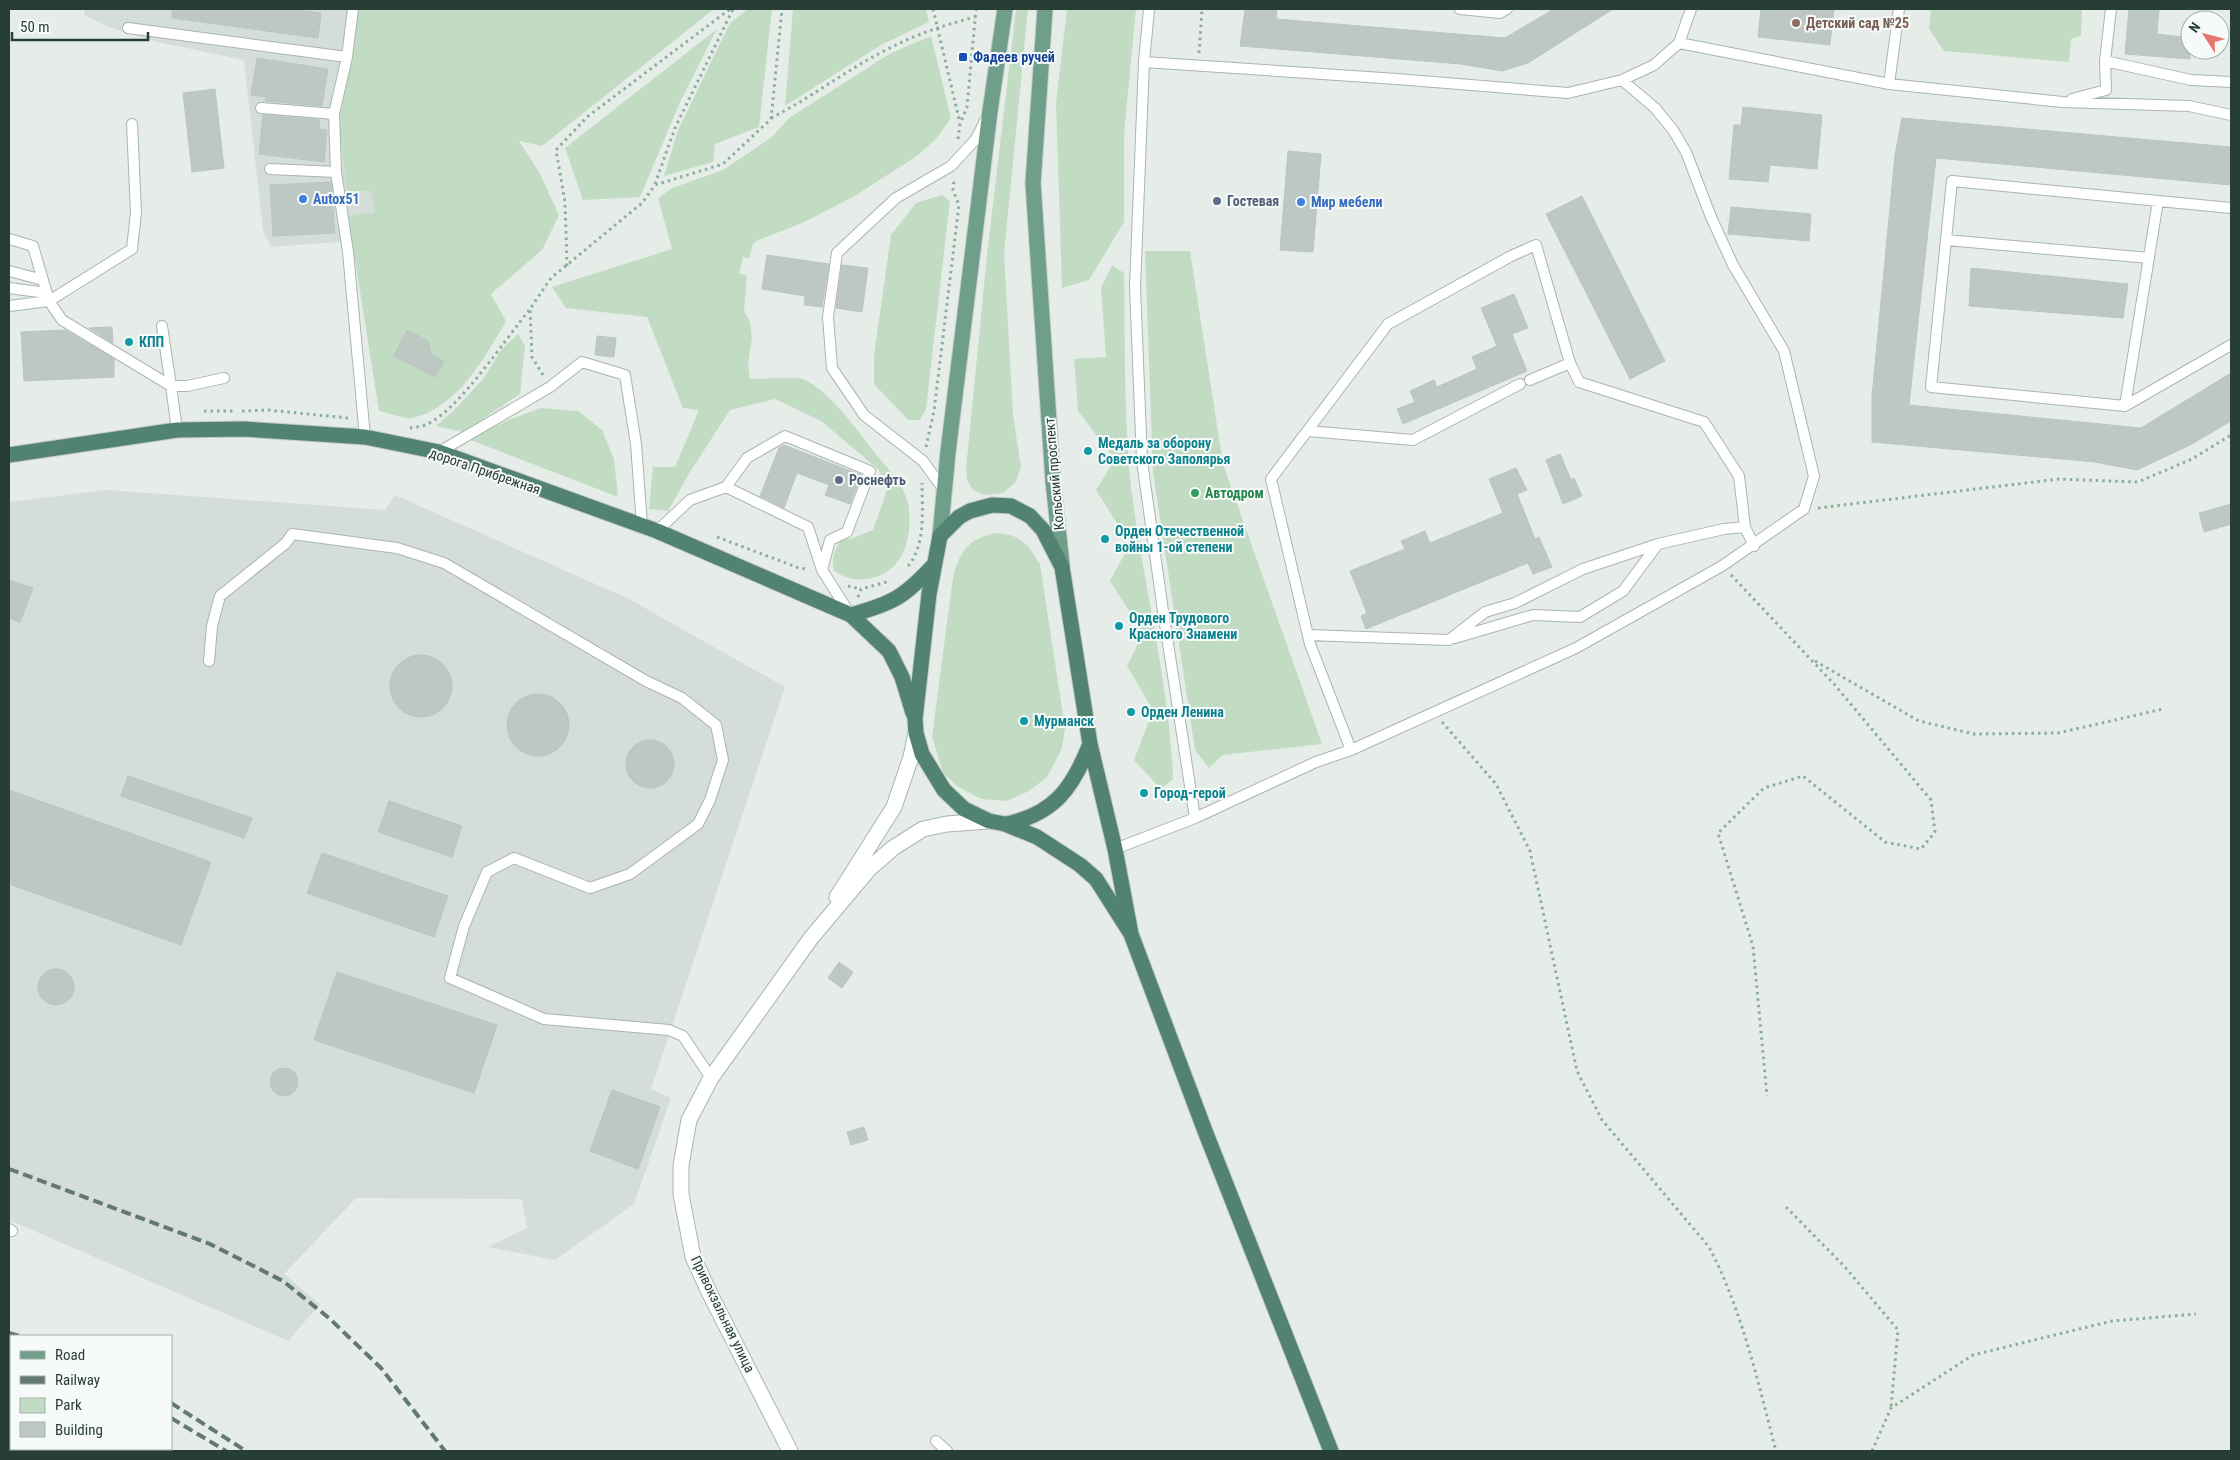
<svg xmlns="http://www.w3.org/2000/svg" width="2240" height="1460" viewBox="0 0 2240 1460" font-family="'Roboto Condensed',sans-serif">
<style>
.built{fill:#d4ddd8}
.green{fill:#c2dcc4}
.building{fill:#bcc8c1;stroke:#b9c6bf}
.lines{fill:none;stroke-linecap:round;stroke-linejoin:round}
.service-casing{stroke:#a9b5af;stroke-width:12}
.minor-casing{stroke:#a9b5af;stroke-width:17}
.primary-casing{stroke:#c3c9c6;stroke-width:17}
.trunk-casing{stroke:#c3c9c6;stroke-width:17}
.path{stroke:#8aad9c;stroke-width:3;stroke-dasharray:2.5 4;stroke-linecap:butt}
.service{stroke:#fff;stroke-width:10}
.minor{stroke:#fff;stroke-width:15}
.primary{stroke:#6f9e8a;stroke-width:15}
.trunk{stroke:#528270;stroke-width:15}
.rail{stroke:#62796f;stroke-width:4;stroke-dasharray:10 5;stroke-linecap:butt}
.education-dot{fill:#8d6e63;stroke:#f6faf8;stroke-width:2}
.transit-dot{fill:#1a4fb4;stroke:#f6faf8;stroke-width:2}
.shop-dot{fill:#3f7fe0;stroke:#f6faf8;stroke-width:2}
.service-dot{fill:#5c6f8a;stroke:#f6faf8;stroke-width:2}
.culture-dot{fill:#0f9aa8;stroke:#f6faf8;stroke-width:2}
.leisure-dot{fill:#2e9e5b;stroke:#f6faf8;stroke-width:2}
.labels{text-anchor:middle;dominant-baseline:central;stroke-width:4;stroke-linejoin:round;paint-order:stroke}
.education-label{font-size:14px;font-weight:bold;fill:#785e54;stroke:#f6faf8;text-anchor:start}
.transit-label{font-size:14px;font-weight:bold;fill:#164399;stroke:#f6faf8;text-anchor:start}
.shop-label{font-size:14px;font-weight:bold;fill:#366cbe;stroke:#f6faf8;text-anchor:start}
.service-label{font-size:14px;font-weight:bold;fill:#4e5e75;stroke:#f6faf8;text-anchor:start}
.culture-label{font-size:14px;font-weight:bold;fill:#0d838f;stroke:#f6faf8;text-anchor:start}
.street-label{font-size:14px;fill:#273e34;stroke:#f6faf8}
.leisure-label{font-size:14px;font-weight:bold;fill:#27864d;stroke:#f6faf8;text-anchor:start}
</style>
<rect width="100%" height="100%" fill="#e6ede9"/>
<path class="built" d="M85,9h272l18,203 -26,4 3,25 -81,6 -8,-17 -19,-170 -86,-18 -52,-16 -22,-11z
M106,490l279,20 10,-15 234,104 156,88 -134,402 20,9 -37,106 -79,56 -67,-13 39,-19 -5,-29 -166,-1 -72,76 36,30 -32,37 -279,-121v-718z"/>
<path class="green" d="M357,9h357l-172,137 -23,-5 20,31 20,43 -17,35 -51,44 15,27c-21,36 -49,88 -94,97 -9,1 -24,-5 -33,-7l-27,-170 -3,-25 26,-4 -4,-21h-24l-8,-64z
M748,9h24l-13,118 -44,17 -2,18 -49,14 14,-46 52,-107z
M793,9h133l3,13 -48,23 -96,61z
M1016,9h12l-24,245 9,161 8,52 -6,16 -12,10 -18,2 -12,-5 -6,-10 -1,-11 21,-214z
M1067,9h69l-12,125v88l-35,58 -27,8 -6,-185z
M1931,9h151l-1,27 -10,3 -2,23 -125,-11 -15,-22z
M717,29l-36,71 -41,97 -57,3 -18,-52z
M931,36l20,82 -15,21 -19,17 -64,41 -53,27 -42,16 -5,4 -4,15 -6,-2 -4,16 8,3 -3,35 6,10 2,17 -4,26 2,15c11,0 46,-3 53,0 27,12 54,51 72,74 12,15 28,30 33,50 6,33 -5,73 -42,76 -14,1 -21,-1 -32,-8 -3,-13 0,-21 8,-32h8l23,-9 14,-40 -9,-21 -57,-48 -46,-22 -45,11 -40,62 -22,39 -19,-2 4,-42h22l24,-57 -16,-2 -36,-91 -81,-9 -14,-21 120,-38 -14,-51 14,-10 51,-18 49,-33 17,-19 102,-65z
M942,195l8,6 -24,208 -6,11h-12l-34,-36v-29l17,-120 25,-32z
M1145,251h45l33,213 99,280 -99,11 -14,13 -14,-18 -42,-278z
M1112,265l12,8c1,64 0,129 5,194 10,104 40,207 44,312l-12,10 -27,-29 19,-50 -26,-44 16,-33 -33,-52 20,-37 -34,-54 19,-31 -37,-48 -4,-52 32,-2 -5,-69z
M518,334l7,12 -5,48 -57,38 -27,-6 17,-15 31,-33 17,-28z
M541,408l37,3 24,19 12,29 4,38 -150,-58 43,-20z
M998,533c25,3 29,11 42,31l25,164 -3,20 -15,29 -18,14 -23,10 -25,-2 -23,-12 -15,-14 -11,-36 21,-160c7,-26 16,-40 45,-44z"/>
<path class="building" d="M172,9h118l31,4 -3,25 -146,-20z
M1245,9h32l-1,10 229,19 49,-29h59l-85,54 -26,8 -41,-7 -221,-18z
M1761,9h73l-4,36 -72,-8z
M2129,9h30l-2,25 33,4v21l-65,-5z
M257,58l71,11 -6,37 -57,-5 1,-4 -15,-2z
M215,89l9,79 -32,4 -9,-79z
M1743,107l79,8 -5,54 -47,-4 -2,17 -39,-3 5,-54h7z
M263,115l57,5 -1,9 8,1 -3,32 -65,-8z
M1902,118l329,29v38l-295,-27 -27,247 232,23 90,-55v48l-39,23 -55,26 -42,-8 -223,-20v-46l23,-241z
M1288,151l33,3 -8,98 -33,-2z
M331,182l4,51 -62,3 -3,-51z
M1582,196l83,165 -35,18 -84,-165z
M1731,207l80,7 -2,27 -81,-7z
M767,255l62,9 -7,43 -18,-2 1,-9 -43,-7z
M842,265l26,3 -6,44 -26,-4z
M1971,268l157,16 -5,34 -154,-12z
M1514,294l14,34 -16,6 15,37 -124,53 -6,-15 18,-7 -5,-11 24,-11 3,7 40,-18 -5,-12 25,-11 -16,-38z
M112,327l1,16 -24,-15z
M65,330l49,29v18l-90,4 -3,-49z
M407,330l21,11 3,13 13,8 -9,15 -41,-21z
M597,336l19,2 -2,19 -19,-2z
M784,445l77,30 -11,29 -25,-9 4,-10 -32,-12 -13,35 -24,-12 19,-48z
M1560,454l11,26 3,-2 8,18 -19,8 -17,-44z
M1516,468l11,22 -10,4 18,45 4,-2 13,30 -19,7 -5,-11 -162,66 -5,-13 6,-3 -17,-42 55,-22 -4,-8 24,-10 5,12 73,-30 -14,-34z
M2231,504v20l-27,8 -5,-19z
M9,580l24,8 -13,34 -11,-4z
M390 686a31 31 0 1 1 62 0a31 31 0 1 1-62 0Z
M507 725a31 31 0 1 1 62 0a31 31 0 1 1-62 0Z
M626 764a24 24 0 1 1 48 0a24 24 0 1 1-48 0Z
M128,776l124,42 -8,20 -123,-42z
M9,790l202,72 -30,83 -172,-61z
M389,801l73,25 -10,31 -74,-25z
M322,853l126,43 -14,41 -127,-44z
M839,962l14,10 -11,16 -14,-10z
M38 987a18 18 0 1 1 36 0a18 18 0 1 1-36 0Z
M337,972l160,53 -23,68 -160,-53z
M270 1082a14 14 0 1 1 28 0a14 14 0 1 1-28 0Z
M612,1090l48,17 -22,62 -48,-18z
M864,1127l4,13 -17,5 -4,-13z"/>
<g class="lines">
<g class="service-casing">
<path id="service" d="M353,9l-6,48 -13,57 2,58 12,80 17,185
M1149,9l-5,53 -9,225 7,174 21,150 32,207
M1460,9l40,4 7,-4
M128,28l219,29
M1679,43l210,41 173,18 127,4 42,9
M2105,61l86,19 40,2
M1144,62l253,17 171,14 54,-13 32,-15 25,-22 12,-34
M1889,84l10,-75
M2072,99l34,-9 -1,-29 6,-52
M261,108l73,6
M270,169l66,3
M2231,208l-279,-27 -21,206 194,19 106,-61
M9,239l24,7 16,55 13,19 109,66 -9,-60
M1946,240l203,18
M9,271l34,9
M9,288l38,5
M9,306l40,-5 83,-52 4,-37 -4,-88
M1530,380l40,-17
M2125,406l33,-205
M177,430l-6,-44h16l37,-8
M1308,431l105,9 107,-56
M439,452l111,-65 32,-25 43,13 11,69 6,81
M726,487l82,40 14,43 28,44
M944,490l-21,-29 -59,-46 -32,-47 -4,-51 9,-64 59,-55 55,-32 25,-27 9,-18
M657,531l33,-31 36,-13 21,-29 38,-22 85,35 -23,61 -17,8 -8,30
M1308,635l141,5 36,-28 30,-9 68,-34 75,-25 66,-15 21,-2
M1455,638l78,-23 47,2 43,-26 35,-47
M209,661l3,-35 8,-30 66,-53 6,-9 105,14 47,15 202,118 36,17 34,27 7,35 -13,40 -12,24 -68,50 -40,14 -76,-30 -27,14 -23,54 -14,52 94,41 125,11 14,6 28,42
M1351,750l-41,-106 -39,-165 117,-155 123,-68 25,-11 34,118 9,19 125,40 35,54 6,51 9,19
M1115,849l80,-31 121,-56 35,-12 225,-102 146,-82 82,-57 10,-33 -30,-125 -51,-86 -22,-48 -25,-65 -13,-22 -18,-22 -33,-28
M9,1229l3,2
M936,1441l11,10"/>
</g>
<g class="minor-casing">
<path id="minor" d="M837,897l57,-90 17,-50 5,-24
M790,1451l-80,-157 -17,-37 -12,-63v-29l8,-45 22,-42 100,-140 59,-70 23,-20 30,-19 24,-5 42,-3"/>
</g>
<g class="primary-casing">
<path id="primary" d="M1045,9l-12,174 20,298 9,84
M940,536l8,-84 42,-341 15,-102"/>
</g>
<g class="trunk-casing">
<path id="trunk" d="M9,455l168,-25 67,-1 121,8 74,15 218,79 194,84 38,36 13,26 11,36
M851,615c42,-12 52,-17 82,-49
M1006,824c49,-10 67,-37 84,-80
M1131,934l-16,-85 -25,-105 -28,-177 -19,-37 -13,-14 -19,-10 -19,-1 -22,6 -11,6 -19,19 -11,58 -14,125 1,14 6,21 22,36 20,19 25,12 16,3 32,13 43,28 16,14 35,55 74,197 126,320"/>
</g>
<path class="path" d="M933,9l27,114
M1199,53l3,-44
M771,118c40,-20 75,-48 115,-68 28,-15 58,-25 89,-33
M958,139l2,-15 7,-17 9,-98
M655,184l20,-56 58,-119
M567,266l-2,-64 -9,-52 31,-33 143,-108
M543,375l-11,-18 -2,-48 21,-31 91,-75 13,-18 68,-21 48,-45 11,-110
M204,411h29
M242,411l26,-1 80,8
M410,428c4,-1 10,-1 15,-3 32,-12 81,-87 105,-116
M926,447l8,-36 25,-206 -6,-15 1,-10
M1818,508l241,-29 79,3 54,-23 39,-24
M717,537l82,31 8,1
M908,566c18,-21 14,-56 14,-83
M1731,575l103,109 97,116 4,32 -14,17 -36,-7 -82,-66 -39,12 -46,45 35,113 14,150
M848,586l13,3
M858,597l3,-8 29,-8
M1815,661l104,60 55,13 84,-1 105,-24
M1442,722l54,62 34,67 47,220 25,49 107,127c33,63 49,135 67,204
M1786,1207l59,60 53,63 -7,77
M1872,1451l19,-43 82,-53 139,-34 84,-7"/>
<use href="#service" class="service"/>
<use href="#minor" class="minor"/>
<use href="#primary" class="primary"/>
<use href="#trunk" class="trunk"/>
<path class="rail" d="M9,1169l201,75 73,37 46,37 52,50 64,83
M9,1333l11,3
M9,1348l2,1
M171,1403l75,48
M171,1418l55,33"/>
</g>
<circle class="education-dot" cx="1796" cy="23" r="5"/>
<rect class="transit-dot" x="958" y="52" width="10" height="10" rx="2.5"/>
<g class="shop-dot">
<circle cx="303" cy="199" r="5"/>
<circle cx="1301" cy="202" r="5"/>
</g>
<g class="service-dot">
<circle cx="1217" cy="201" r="5"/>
<circle cx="839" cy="480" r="5"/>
</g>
<g class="culture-dot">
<circle cx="129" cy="342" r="5"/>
<circle cx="1088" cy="451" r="5"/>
<circle cx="1105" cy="539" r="5"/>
<circle cx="1119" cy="626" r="5"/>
<circle cx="1131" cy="712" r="5"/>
<circle cx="1024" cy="721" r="5"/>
<circle cx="1144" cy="793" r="5"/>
</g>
<circle class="leisure-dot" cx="1195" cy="493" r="5"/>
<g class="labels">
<g class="education-label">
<text x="1806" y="23">Детский сад №25</text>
</g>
<g class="transit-label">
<text x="973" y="57">Фадеев ручей</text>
</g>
<g class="shop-label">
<text x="313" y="199">Autox51</text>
<text x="1311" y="202">Мир мебели</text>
</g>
<g class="service-label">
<text x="1227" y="201">Гостевая</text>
<text x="849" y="480">Роснефть</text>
</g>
<g class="culture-label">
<text x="139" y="342">КПП</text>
<text x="1098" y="443">Медаль за оборону<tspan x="1098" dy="16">Советского Заполярья</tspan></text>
<text x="1115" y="531">Орден Отечественной<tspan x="1115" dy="16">войны 1-ой степени</tspan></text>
<text x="1129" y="618">Орден Трудового<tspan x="1129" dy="16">Красного Знамени</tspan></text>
<text x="1141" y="712">Орден Ленина</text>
<text x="1034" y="721">Мурманск</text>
<text x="1154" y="793">Город-герой</text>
</g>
<g class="street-label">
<text transform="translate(485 471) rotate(19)">дорога Прибрежная</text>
<text transform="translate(1054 474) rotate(-95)">Кольский проспект</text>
<text transform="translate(723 1314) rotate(64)">Привокзальная улица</text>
</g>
<g class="leisure-label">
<text x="1205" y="493">Автодром</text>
</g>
</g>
<rect width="2240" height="1460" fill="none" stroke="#273e34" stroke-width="20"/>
<rect x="10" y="1335" width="162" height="115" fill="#f6faf8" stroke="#a3afaa"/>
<rect x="20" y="1351" width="25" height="8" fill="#6f9e8a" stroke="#a3afaa"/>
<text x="55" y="1360" font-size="15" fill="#273e34">Road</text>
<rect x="20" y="1376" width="25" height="8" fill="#62796f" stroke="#a3afaa"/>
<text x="55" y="1385" font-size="15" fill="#273e34">Railway</text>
<rect x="20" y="1398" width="25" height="15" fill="#c2dcc4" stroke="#a3afaa"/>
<text x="55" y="1410" font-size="15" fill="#273e34">Park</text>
<rect x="20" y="1422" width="25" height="15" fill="#bcc8c1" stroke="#a3afaa"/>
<text x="55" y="1435" font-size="15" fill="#273e34">Building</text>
<g transform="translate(2205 35) rotate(306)"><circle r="24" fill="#f6faf8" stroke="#a3afaa"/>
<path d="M0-4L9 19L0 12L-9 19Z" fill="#e4776e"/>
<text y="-8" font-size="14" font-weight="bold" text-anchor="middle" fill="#273e34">N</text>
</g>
<path d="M12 32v8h136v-8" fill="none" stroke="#273e34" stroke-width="2.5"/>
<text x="20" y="32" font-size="15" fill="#273e34" stroke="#f6faf8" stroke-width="4" paint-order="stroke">50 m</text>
</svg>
